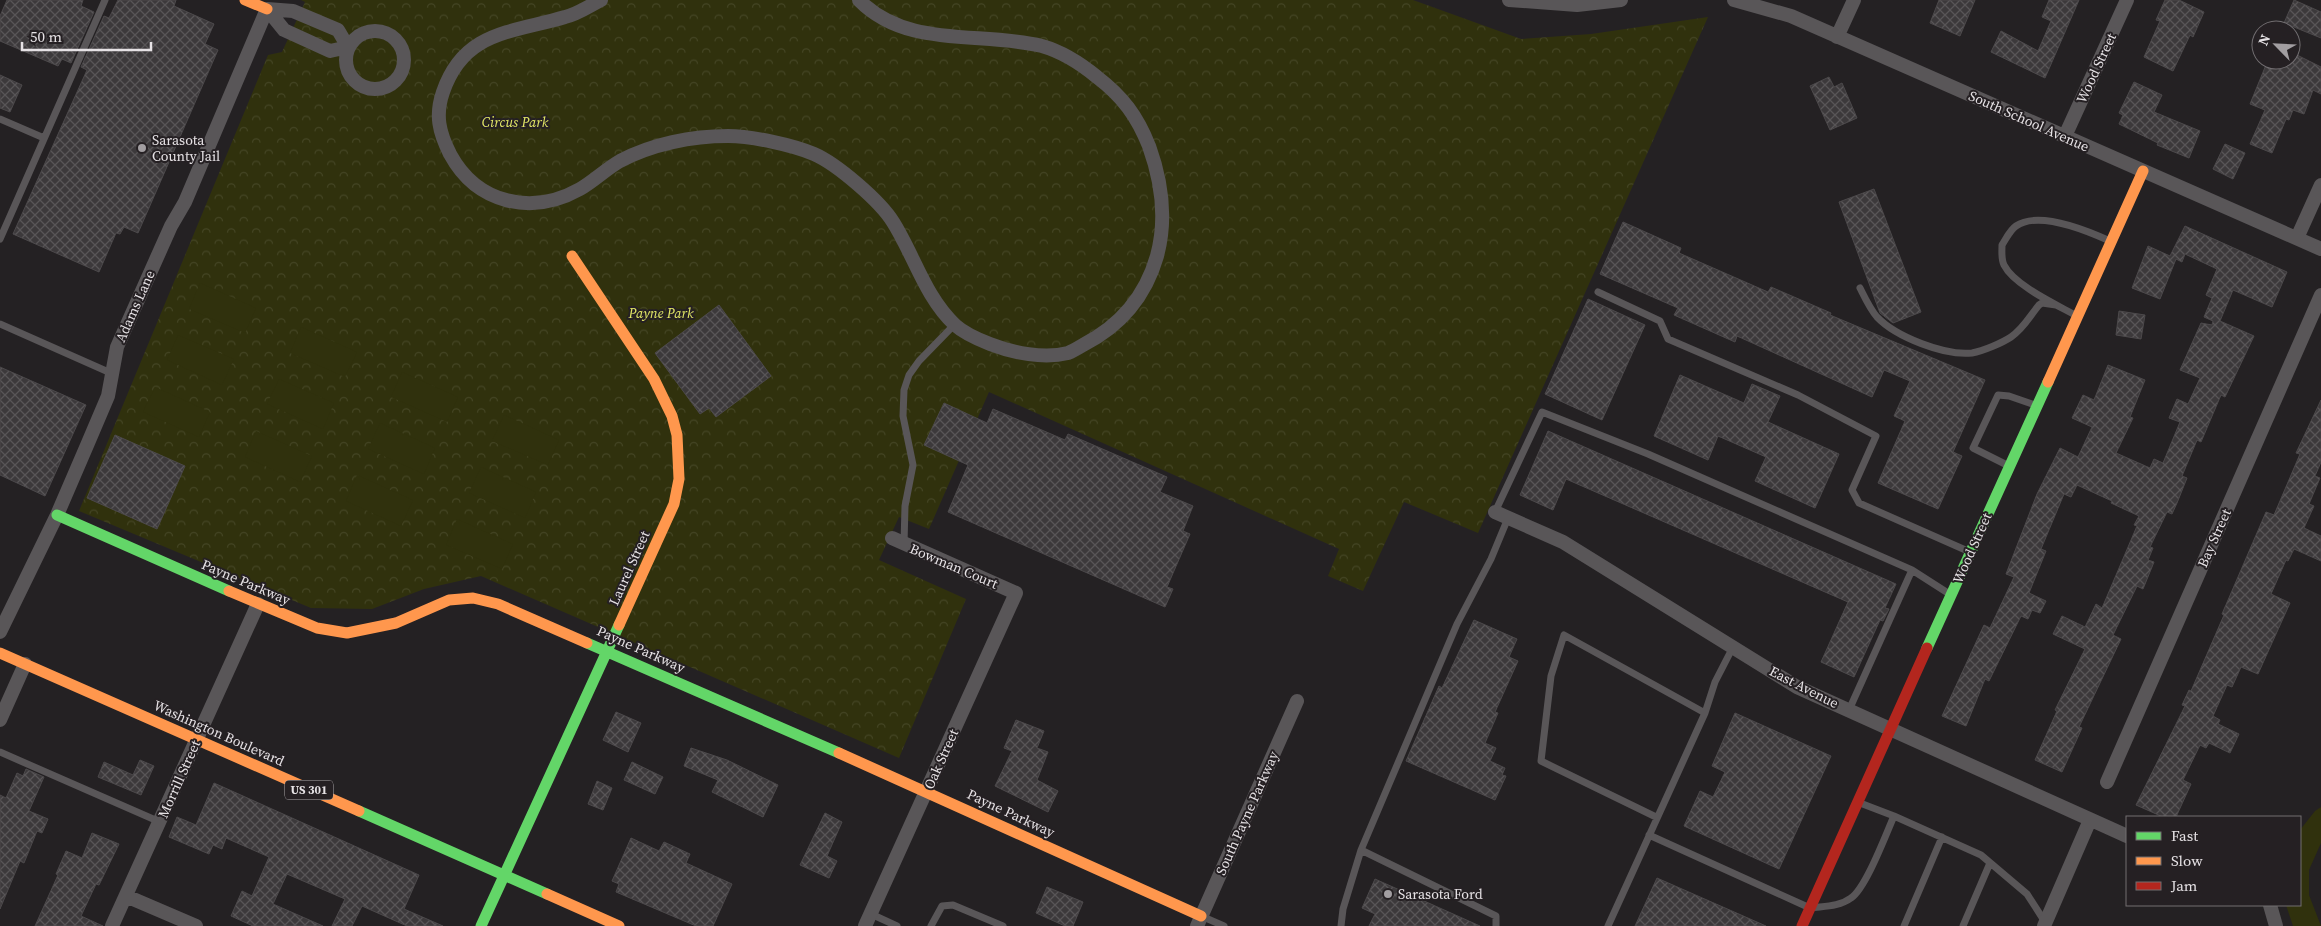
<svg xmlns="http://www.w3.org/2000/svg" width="2321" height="926" viewBox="0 0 2321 926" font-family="'Source Serif 4',serif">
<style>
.forest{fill:url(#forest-crowns)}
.pitch{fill:#30310d}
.building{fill:url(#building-cross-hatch);stroke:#4c494b}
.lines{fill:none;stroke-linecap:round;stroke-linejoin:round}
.lane{stroke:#595658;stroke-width:7}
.street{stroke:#595658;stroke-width:14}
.fast{stroke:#63d668;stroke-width:11}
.slow{stroke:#ff974d;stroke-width:11}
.jam{stroke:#b3261e;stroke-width:11}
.poi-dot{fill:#a29ea1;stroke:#252023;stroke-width:2}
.labels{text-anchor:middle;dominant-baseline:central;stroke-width:4;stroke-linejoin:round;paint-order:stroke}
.shield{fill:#252023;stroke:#aca8ab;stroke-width:1}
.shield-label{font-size:12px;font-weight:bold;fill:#e6e2e5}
.street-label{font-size:14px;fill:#e6e2e5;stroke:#252023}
.park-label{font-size:14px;font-style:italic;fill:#e3e866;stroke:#252023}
.poi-label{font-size:14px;fill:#e6e2e5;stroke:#252023;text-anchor:start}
</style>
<defs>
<pattern id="forest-crowns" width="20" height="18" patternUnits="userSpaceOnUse" patternTransform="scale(1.25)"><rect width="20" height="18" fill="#30310d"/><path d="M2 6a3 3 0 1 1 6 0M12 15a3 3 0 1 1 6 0" fill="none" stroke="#444524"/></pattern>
<pattern id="building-cross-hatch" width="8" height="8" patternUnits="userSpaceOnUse" patternTransform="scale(1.25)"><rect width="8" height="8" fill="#3c393b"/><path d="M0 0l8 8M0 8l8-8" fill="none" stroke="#585557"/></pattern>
</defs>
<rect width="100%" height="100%" fill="#242123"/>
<path class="forest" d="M301,0h1112l108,39 70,-5 117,-17 -230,516 -74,-31 -41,89 -35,-15 11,-27 -350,-157 -60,137 -30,-12 -20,43 87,39 -67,159 -418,-182 -57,13 -52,20 -61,-1 -232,-97 189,-456 14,-3 23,-50z"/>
<path class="pitch" d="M200,283l56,25 -11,25 -56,-24z
M301,327l56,25 -12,25 -55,-24z
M178,335l56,24 -12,26 -55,-25z
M402,372l56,25 -11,25 -56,-25z
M279,379l55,24 -11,26 -56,-25z
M155,387l55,25 -11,25 -56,-25z
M504,415l55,25 -11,25 -56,-24z
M380,423l55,25 -11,26 -56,-25z
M256,431l56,25 -12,26 -55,-25z
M481,467l55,25 -11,26 -56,-25z
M357,475l56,25 -12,26 -55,-25z
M457,519l56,25 -11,25 -56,-24z
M2321,807v36l-12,27v25l12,31h-28l-7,-21h14v-75l15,-19z"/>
<path class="building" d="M7,0h76l-2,6 13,6 -23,51 -9,-4 -4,7 -58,-25v-25z
M118,0h58l-2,6 40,18 -9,20 13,6 -80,183 -14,-6 -4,7 -4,-1 -17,39 -86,-38 74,-164 -6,-3 23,-51 5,2z
M1939,0h36l-15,36 -30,-13z
M2049,0h30l-34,78 -54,-26 10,-21 37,20 13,-30 -9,-4z
M2165,0h14l25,12 -11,25 -3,-2 -17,36 -29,-14 16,-36 -4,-1z
M2294,0l27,12v26l-37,-15z
M2291,52l30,15v27l-8,-4 -9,24 -11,-4 -4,10 -3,-1 -14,34 -22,-9 15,-34 -15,-6 18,-44h23z
M0,75l22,10 -12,27 -10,-4z
M1829,77l5,10 8,-4 15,35 -27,12 -20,-44z
M2134,82l28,13 -8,17 46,19 -11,27 -32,-13 1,-2 -39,-19 4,-9 -4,-2z
M2225,144l20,9 -12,26 -20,-10z
M1874,189l47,123 -28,11 -13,-10 -41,-111z
M1623,222l58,26 -2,5 89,39 3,-5 60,26 -1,2 155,65 -32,72 9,4 -24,53 -60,-26 27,-62 -11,-5 16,-35 -26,-11 -12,27 -135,-61 -2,6 -61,-27 4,-7 -78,-34z
M2185,226l102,46 -15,35 -39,-17 -13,31 34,15 -29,61 -4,-2 -20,47 -4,-2 -15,36 5,2 -10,25 -5,11 -5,-2 -17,35 3,1 -5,12 6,2 -11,27 -6,-3 -24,49 8,4 -42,88 3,1 -20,44 -27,-12 22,-49 -2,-1 30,-61 -32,-15 9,-18 23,11 11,-23 6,4 35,-82 -3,-1 5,-9 -28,-13 1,-2 -35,-16 -6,12 -7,-3 -23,55 5,2 -17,42 17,8 -6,12 -8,-3 -4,9 -7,-3 -32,65 -4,-2 -19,47 -24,-10 42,-91 6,3 24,-51 -8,-3 31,-80 23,-46 18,9 14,-30 -20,-9 11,-23 11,5 14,-35 37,15 -15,37 3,1 -17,35 34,15 4,-9 9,4 17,-41 -11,-4 8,-19 11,5 12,-26 -20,-8 21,-47 11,2 1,-4 -9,-4 8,-19 -6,-3 11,-26 -32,-15 -3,8 -6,-3 -16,40 -28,-11 16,-42 22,10z
M1588,299l57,26 -43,95 -57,-26z
M719,305l52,71 -55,41 -7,-9 -9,6 -45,-61z
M2119,311l26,4 -4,24 -25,-4z
M0,367l86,38 -41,91 -45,-21z
M1680,375l64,28 8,-19 28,12 -12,26 71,32 -24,54 -60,-27 11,-24 -48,-21 -10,24 -54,-24z
M2321,400v62l-6,14 5,2 -11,26 5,2 -10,22 17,8v25l-27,-12 -6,12 -2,-1 -15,34 19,9 -32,71 -17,-7 -9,20 -5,-2 -14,31 7,4 -2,4 21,10 -9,19 -21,-10 -3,5 -6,-3 -17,35 8,4 -15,33h-13l-27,-12 49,-99 -3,-1 7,-15 2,1 33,-76 -2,-1 44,-102 8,3 26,-61 -4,-1z
M944,403l43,20 6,-14 72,31 3,-6 99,43 -7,15 33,14 -10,25 7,3 -23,53 6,2 -8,18 -217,-95 20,-47 -44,-20z
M1548,431l348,153 -11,24 4,1 -6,12 -3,-1 -26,57 -33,-15 27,-60 -282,-123 -13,31 -33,-15z
M115,435l70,31 -28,63 -70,-31z
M1474,620l43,19 -8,18 9,4 -23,51 3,1 -13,30 11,5 -6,13 15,7 -3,7 4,1 -11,24 -89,-39 33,-75 3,2z
M616,712l25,11 -13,29 -25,-12z
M1735,713l96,43 -52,113 -95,-43 16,-35 13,6 12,-25 -13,-6z
M1016,720l28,11 -7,17 11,4 -11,28 21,11 -10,21 -53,-26 17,-35 -8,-3z
M691,748l36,12 51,25 -15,32 -51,-25 6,-12 -34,-14z
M140,760l14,6 -13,29 -43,-18 6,-15 29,13z
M632,762l31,15 -8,17 -31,-14z
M26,769l18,8 -15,34 19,8 -6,14 -5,-2 -13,32 -4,-2 -20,48v-114l6,3 11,-25 6,3z
M597,781l15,7 -9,22 -15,-6z
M214,783l205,92 -15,34 39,17h-36l-45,-20 -10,20h-20l13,-27 -58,-25 -14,30 50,22h-70l-22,-10 11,-25 10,5 17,-39 -43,-19 -4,11 -9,-4 -4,9 -40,-17 8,-20 19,8z
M825,813l17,9 -15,34 10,5 -8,17 -29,-13z
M92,833l27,11 -20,41 -3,-1 -15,32 22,10h-68l23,-51 -2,-1 10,-23 16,7z
M631,838l28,13 5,-9 26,12 -4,9 46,21 -19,42h-17l-80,-34 3,-8 -7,-3z
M1657,878l109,48h-131z
M1375,879l105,47h-111l6,-12 -13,-6z
M1047,887l36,15 -10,24h-8l-29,-13z"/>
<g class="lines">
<path class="lane" d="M0,119l44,19
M0,239l105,-239
M1860,288c5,10 10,21 17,29 19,20 68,39 95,36 11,-2 30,-10 39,-16 13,-9 18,-20 28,-32l3,-2 14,2
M1598,292l62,29 8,18 130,56 78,41 -24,54 7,13 111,49
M2075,315c-20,-11 -61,-30 -71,-50 -3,-6 -2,-13 -2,-20 4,-6 8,-15 14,-19 23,-16 72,5 94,15
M0,324l113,50
M2009,466l-36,-18 25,-53 11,1 26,9
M1495,512l47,-100 106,42 264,116
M904,544l1,-38 8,-41 -10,-49 1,-26 5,-15 10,-14 35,-36
M1849,710l63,-140 39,25
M1705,713l10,-31 18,-35
M0,752l160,70
M1860,803l34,13
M1649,835l161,73c14,-2 29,-1 41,-10 15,-10 35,-64 43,-82l87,39 46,39 18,28
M871,914l26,12
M1201,916l23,10
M931,926l11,-20 11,-1 50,21
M1341,926l2,-17 18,-59
M1496,926v-10l-135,-66 96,-226 34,-65 17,-41
M1608,926l97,-213 -141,-78 -13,41 -10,85 115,56
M1904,926l38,-89
M1963,926l27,-63"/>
<path class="street" d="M601,0c-12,6 -23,14 -36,17 -54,16 -101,14 -122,75 -8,23 -4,40 7,62 27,50 82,62 130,35 14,-8 26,-20 40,-28 32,-17 72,-25 108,-25 23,0 65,9 86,18 23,10 66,47 79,68 21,33 32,75 62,103 10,9 22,14 35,19 23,9 54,15 78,9 5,-2 10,-5 15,-8 37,-19 62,-47 74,-89 10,-37 5,-74 -8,-110 -12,-30 -26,-49 -52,-69 -17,-14 -34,-25 -55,-31 -61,-15 -135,3 -183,-46
M1509,0l68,5 44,-5
M1734,0l57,16 530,233
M267,9l26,2 45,19 10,17 -18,4 -46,-21z
M346 60a29 29 0 1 1 58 0a29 29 0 1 1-58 0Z
M1837,37l17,-37
M2065,136l62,-136
M2297,238l24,-53
M1495,512l68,30 234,145 330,149
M0,632l57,-117 31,-72 20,-47 9,-49 54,-121 14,-24 82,-193
M0,720l25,-56
M2107,782l214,-487
M126,896l70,30
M2270,905l6,21
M112,926l146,-322
M865,926l151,-333 -124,-55
M1197,926l100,-225
M2044,926l46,-106"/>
<path class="fast" d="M57,515l172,76
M587,643l252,110
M1927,648l121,-266
M359,811l188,83
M481,926l138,-301"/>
<path class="slow" d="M245,0l22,9
M572,256l82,123 18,37 5,19 2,44 -5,25 -55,121
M2048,382l95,-211
M229,591l88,37 30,5 49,-10 53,-23 24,-2 25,6 89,39
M0,653l359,158
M839,753l362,163
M547,894l72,32"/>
<path class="jam" d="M1802,926l125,-278"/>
</g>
<g class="poi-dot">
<circle cx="142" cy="148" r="5"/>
<circle cx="1388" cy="894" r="5"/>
</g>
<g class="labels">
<rect class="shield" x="285" y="780.5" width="48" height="19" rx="4"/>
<g class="shield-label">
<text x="309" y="790">US 301</text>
</g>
<g class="street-label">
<text transform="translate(2096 68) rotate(-65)">Wood Street</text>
<text transform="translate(2029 121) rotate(24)">South School Avenue</text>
<text transform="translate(135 306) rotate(-66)">Adams Lane</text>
<text transform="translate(2214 538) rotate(-66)">Bay Street</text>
<text transform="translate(1972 548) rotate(-66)">Wood Street</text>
<text transform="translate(954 566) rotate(23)">Bowman Court</text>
<text transform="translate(629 568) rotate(-66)">Laurel Street</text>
<text transform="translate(246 582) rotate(23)">Payne Parkway</text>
<text transform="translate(641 649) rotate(24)">Payne Parkway</text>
<text transform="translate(1804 687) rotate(27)">East Avenue</text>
<text transform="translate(219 733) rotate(24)">Washington Boulevard</text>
<text transform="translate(941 759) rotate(-66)">Oak Street</text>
<text transform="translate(179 779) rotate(-66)">Morrill Street</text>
<text transform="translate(1011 813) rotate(25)">Payne Parkway</text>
<text transform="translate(1247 813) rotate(-66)">South Payne Parkway</text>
</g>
<g class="park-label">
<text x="515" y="122">Circus Park</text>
<text x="661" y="313">Payne Park</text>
</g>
<g class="poi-label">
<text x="152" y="140">Sarasota<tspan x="152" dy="16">County Jail</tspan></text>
<text x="1398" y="894">Sarasota Ford</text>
</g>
</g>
<rect x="2126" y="816" width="175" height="90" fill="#252023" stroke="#726e71"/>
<rect x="2136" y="832" width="25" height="8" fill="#63d668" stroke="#726e71"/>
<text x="2171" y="841" font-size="15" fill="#e6e2e5">Fast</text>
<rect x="2136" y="857" width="25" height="8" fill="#ff974d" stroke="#726e71"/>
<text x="2171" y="866" font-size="15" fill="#e6e2e5">Slow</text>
<rect x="2136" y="882" width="25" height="8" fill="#b3261e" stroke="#726e71"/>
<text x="2171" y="891" font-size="15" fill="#e6e2e5">Jam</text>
<g transform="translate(2276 45) rotate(294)"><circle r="24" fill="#252023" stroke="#726e71"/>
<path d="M0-4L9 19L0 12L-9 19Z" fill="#a29ea1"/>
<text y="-8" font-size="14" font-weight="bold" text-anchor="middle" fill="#e6e2e5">N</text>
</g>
<path d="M22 42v8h129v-8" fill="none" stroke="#e6e2e5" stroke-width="2.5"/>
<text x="30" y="42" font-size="15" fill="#e6e2e5" stroke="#252023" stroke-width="4" paint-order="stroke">50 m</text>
</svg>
